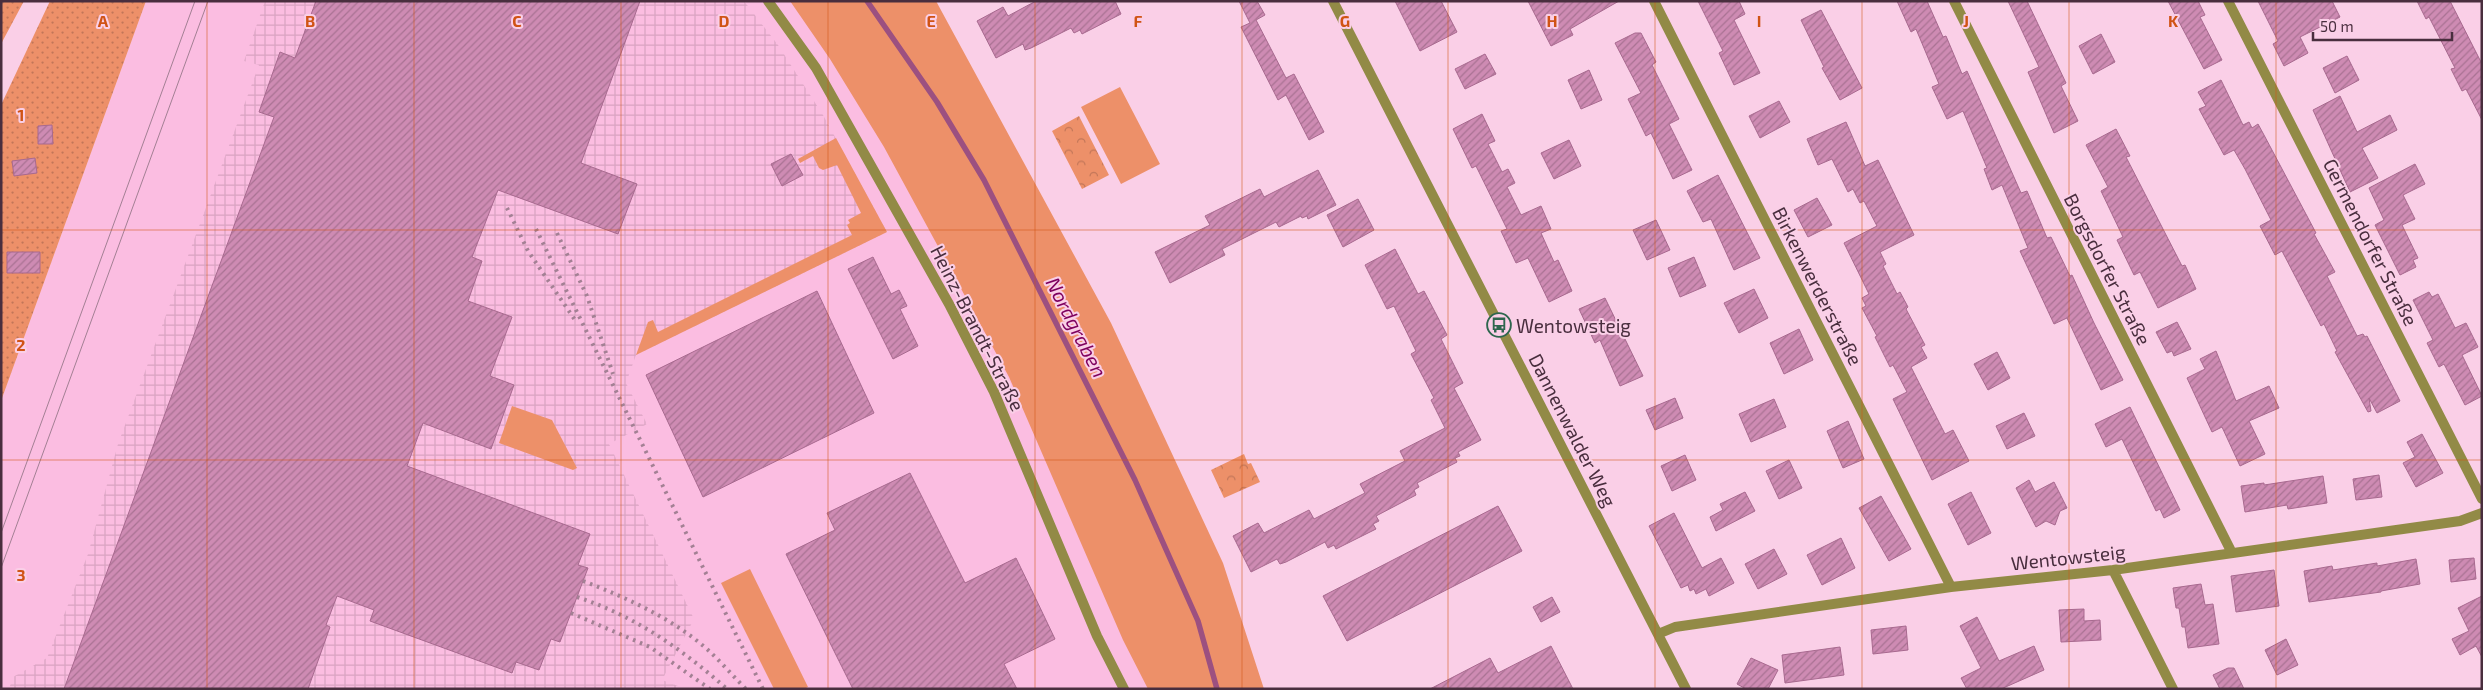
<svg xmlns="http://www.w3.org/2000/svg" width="2483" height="690" viewBox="0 0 2483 690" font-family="'Exo 2',sans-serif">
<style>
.built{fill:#fbbde1}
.industrial{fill:url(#industrial-grid)}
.grass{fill:#ed9069}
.forest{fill:url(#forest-crowns)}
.garden{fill:url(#garden-dots)}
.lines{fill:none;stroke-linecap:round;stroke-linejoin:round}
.stream{stroke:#9c5080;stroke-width:5.5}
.building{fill:url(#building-hatch);stroke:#a8698f}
.minor{stroke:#928a46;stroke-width:10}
.tram{stroke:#a38094;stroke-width:1}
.rail{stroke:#a38094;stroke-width:4;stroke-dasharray:2.5 5;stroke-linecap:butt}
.grid{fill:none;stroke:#d05314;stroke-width:1;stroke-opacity:0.55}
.labels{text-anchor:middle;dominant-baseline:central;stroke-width:4;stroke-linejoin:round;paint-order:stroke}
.street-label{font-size:19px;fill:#492e3e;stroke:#facfe7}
.poi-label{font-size:19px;fill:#492e3e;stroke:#facfe7;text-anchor:start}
.water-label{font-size:20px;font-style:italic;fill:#7e005e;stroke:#facfe7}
.grid-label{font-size:16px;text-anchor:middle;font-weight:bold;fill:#d05314;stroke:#facfe7;stroke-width:4;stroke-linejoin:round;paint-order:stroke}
</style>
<defs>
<pattern id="industrial-grid" width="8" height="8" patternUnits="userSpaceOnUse" patternTransform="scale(1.25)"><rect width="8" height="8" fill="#fbbde1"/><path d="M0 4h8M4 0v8" fill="none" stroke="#d9a3c2"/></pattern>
<pattern id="forest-crowns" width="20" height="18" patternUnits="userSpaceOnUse" patternTransform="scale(1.25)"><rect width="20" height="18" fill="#ed9069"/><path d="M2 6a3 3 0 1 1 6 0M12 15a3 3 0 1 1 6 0" fill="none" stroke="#c27658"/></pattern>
<pattern id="garden-dots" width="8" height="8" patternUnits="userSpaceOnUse" patternTransform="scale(1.25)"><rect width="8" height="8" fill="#ed9069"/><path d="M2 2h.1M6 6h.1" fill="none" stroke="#c27658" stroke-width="1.8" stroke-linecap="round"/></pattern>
<pattern id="building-hatch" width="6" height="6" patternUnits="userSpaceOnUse" patternTransform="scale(1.25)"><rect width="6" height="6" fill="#ce8bb3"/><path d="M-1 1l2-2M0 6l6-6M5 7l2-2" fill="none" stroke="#a97293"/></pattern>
</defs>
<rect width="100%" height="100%" fill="#facfe7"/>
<path class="built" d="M146,1h668l357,688h-1170v-288z"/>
<path class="industrial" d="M265,1h479l34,44 45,70 64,117 -251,123 -10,28 21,41 -38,20 85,175 -32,61 24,9h-677l4,-12 34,-19 41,-104 30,-110 141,-379 -15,-4z"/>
<path class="grass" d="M790,1h146l175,322 112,240 41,126h-116l-25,-49 -114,-263 -125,-230 -54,-88z
M1120,87l40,77 -39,20 -40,-77z
M836,138l51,94 -251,123 12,-33 5,-2 5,12 194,-97 -5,-10 3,-2 -2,-3 13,-7 -24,-48 -14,5 -4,-2 -6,-12 -13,7 -2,-4z
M512,406l40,14 25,48 -4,2 -74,-27z
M750,569l58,118 -4,2h-30l-53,-106z"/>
<path class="forest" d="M1079,116l30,59 -27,14 -30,-58z
M1244,454l4,10 3,-1 9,19 -36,16 -13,-28z"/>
<path class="garden" d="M1,1h23l-23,43z
M50,1h96l-145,400v-296z"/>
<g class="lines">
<path class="stream" d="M867,1l70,101 47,78 151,300 63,141 19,68"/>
</g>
<path class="building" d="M316,1h324l-59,162 56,21 -19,50 -120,-44 -26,67 10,4 -14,40 44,16 -22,59 24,9 -23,64 -68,-26 -16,43 183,68 -12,31 10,3 -5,13 -23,61 -9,-3 -12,31 -23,-8 -4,11 -142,-52 4,-11 -37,-14 -11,29 4,2 -22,62h-244l210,-572 -15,-5 21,-60 15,6z
M1036,1h79l6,13 -39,20 -2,-4 -6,3 -3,-5 -40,20 -6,2 -2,-6 -27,14 -19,-37 26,-14 5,9z
M1239,1h18l8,14 -9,5 30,58 8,-4 30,58 -15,8 -23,-45 -8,5 -37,-73 9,-4z
M1395,1h46l16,31 -37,19z
M1528,1h91l-49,28 3,6 -22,11z
M1698,1h41l6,13 -11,6 26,53 -26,12 -15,-32 4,-2z
M1897,1h30l16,36 3,-1 16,38 5,-3 54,122 6,-2 20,47 4,-1 19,39 2,-1 22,48 29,57 -22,10 -34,-72 -13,6 -34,-73 8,-3 -26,-63 -10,5 -8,-21 3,-1 -24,-57 -16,8 -15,-32 7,-3 -23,-55 -5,3z
M2008,1h19l39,82 -5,3 17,35 -24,12 -26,-61 11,-5z
M2168,1h30l7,14 -5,2 22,43 -18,9z
M2258,1h74l8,16 -40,20 8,16 -24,13 -11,-22 5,-3z
M2417,1h33l32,63v56l-16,-31 -4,2 -11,-22 4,-1 -26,-51 -3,2z
M1821,10l41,78 -22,12 -18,-32 2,-1 -23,-47z
M1635,33h6l15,29 -4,3 27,54 -10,5 23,46 -19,9 -22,-46 -5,3 -18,-37 13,-6 -26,-50z
M2101,34l14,28 -22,12 -14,-28z
M1485,54l11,20 -31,15 -10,-20z
M2347,56l12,24 -24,13 -12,-25z
M1589,70l13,30 -21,9 -13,-29z
M2221,80l22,45 6,-3 3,6 6,-4 6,11 52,98 -2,1 21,38 -8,4 30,60 6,-2 2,3 2,-1 33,65 -23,12 -8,-15 2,13 -3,1 -33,-60 2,-1 -13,-27 -3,2 -39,-75 -7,4 -15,-29 11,-6 -26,-51 -11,-19 -10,5 -25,-46 7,-3 -8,-14z
M2340,96l17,36 33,-17 7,15 -35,18 16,30 -28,14 -37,-82z
M1779,101l11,21 -30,16 -11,-22z
M1482,114l13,27 -7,3 14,28 6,-3 7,14 -8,4 14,28 20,-9 10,23 -10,4 13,29 4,-2 14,31 -23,11 -21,-44 -12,5 -15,-32 6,-2 -31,-63 -4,2 -19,-39z
M1846,122l19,44 13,-6 36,75 -34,17 6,12 -3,2 14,28 3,-2 8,15 -2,2 19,36 -4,2 6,11 -16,9 34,67 8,-4 16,31 -37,19 -39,-81 14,-7 -14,-27 -3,2 -15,-30 2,-1 -15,-28 4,-2 -4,-8 7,-4 -25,-51 33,-17 -13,-25 -4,2 -7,-14 -5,3 -16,-33 -14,6 -11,-26z
M52,125l1,19h-15v-18z
M2116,129l14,27 -4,1 56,109 3,-1 11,24 -38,19 -18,-36 -6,3 -17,-35 6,-3 -22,-46 7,-4 -22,-42z
M1569,140l12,26 -27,13 -13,-26z
M791,154l12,21 -21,11 -11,-22z
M35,158l2,15 -23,3 -2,-15z
M2415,164l10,20 -22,11 12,24 -13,6 16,33 -5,2 3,7 -16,8 -25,-50 9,-5 -15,-32z
M1318,170l18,35 -28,14 -1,-3 -5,2 -1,-2 -22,11 -3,-5 -54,27 3,6 -55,28 -15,-31 55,-27 -5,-9 55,-27 4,8z
M1718,175l42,83 -26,12 -23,-51 -8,3 -16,-31z
M1817,198l15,27 -24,12 -14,-27z
M1358,199l16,31 -31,17 -16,-32z
M1656,220l14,30 -23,10 -14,-30z
M1395,249l23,45 6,-3 23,44 -6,4 22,44 -9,5 27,52 -23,12 2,4 -5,2 2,4 -40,21 2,4 -5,3 2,5 -40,21 3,5 -6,3 3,5 -40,20 -2,-4 -6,3 -3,-6 -39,20 -6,2 -3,-5 -26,13 -18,-36 25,-13 6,10 45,-23 5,9 51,-26 -5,-9 45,-23 -5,-10 45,-23 -14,-28 3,-2 -23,-44 5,-3 -22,-45 -7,3 -22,-44z
M7,252h33v21h-33z
M873,257l18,37 8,-4 8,16 -7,3 18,37 -25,13 -45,-90z
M1694,257l12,29 -26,11 -12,-29z
M1754,289l14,29 -29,15 -15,-30z
M817,291l57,122 -171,84 -57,-122z
M2429,292l3,5 6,-3 17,34 11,-5 12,24 -16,8 20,41 -17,9 -21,-41 -5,3 -12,-24 6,-3 -20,-40z
M1605,298l38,78 -23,10 -20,-46 -5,3 -16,-34z
M2177,322l14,27 -17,7 -2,-5 -5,2 -11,-21z
M1799,329l14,31 -29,14 -14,-31z
M2216,351l20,50 33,-15 10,22 -30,13 16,33 -25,12 -18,-39 -10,5 -25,-54 18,-9 -5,-10z
M1997,352l13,26 -22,12 -14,-26z
M1675,398l8,20 -28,12 -9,-20z
M1774,399l12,28 -35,15 -12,-28z
M2130,407l50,103 -16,8 -4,-9 -4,2 -34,-72 -16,8 -11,-23z
M2024,413l11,23 -28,13 -11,-23z
M1848,421l16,38 -21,9 -16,-37z
M2422,434l21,39 -27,14 -13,-24 12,-6 -8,-15z
M1685,455l11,25 -24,11 -11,-25z
M1789,460l13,28 -23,11 -13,-28z
M910,473l55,110 51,-25 18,37 21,44 -51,25 13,25h-164l-18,-36 -49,-99 49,-24 -8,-17z
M2379,475l3,22 -26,3 -3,-21z
M2323,476l4,27 -39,6 -1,-4 -42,7 -4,-26 23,-3v2z
M2029,480l6,12 19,-10 13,26 -7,3 -5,14 -9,-4 -10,6 -20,-39z
M1745,492l10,19 -39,20 -6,-14 13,-7 -3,-6z
M1971,492l20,41 -23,12 -20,-41z
M1881,496l30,53 -22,12 -30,-53z
M1498,506l24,45 -175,90 -24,-45z
M1674,513l28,55 19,-10 13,25 -25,13 -3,-7 -10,5 -2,-5 -4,2 -2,-6 -7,3 -32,-62z
M1841,538l14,30 -33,17 -15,-30z
M1774,549l13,25 -29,15 -13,-25z
M2474,558l2,21 -25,3 -2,-22z
M2416,559l4,25 -39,7v1l-72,10 -5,-31 28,-5 1,4 44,-7v3z
M2274,570l5,36 -43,6 -5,-36z
M2201,584l4,21 8,-1 6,40 -31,4 -3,-21h-3l-3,-19h-3l-3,-20z
M2482,596v61l-6,-11 -16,9 -8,-16 17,-8 -11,-23z
M1552,597l8,15 -19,10 -8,-15z
M2084,609v12l16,-1 1,20 -40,2 -2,-32z
M1977,617l22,44 35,-15 10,24 -43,19h-34l-6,-11 20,-10 -21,-42z
M1906,626l2,24 -35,4 -2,-24z
M2286,639l12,26 -21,10 -12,-25z
M1551,646l22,43h-143l60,-31 8,15z
M1840,647l4,28 -59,8 -3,-28z
M1751,658l27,12 -10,19h-22l-9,-5z
M2228,668h6l10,21h-24l-7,-14z"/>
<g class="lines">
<path class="minor" d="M768,1l48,67 133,236 45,88 103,244 27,53
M1333,1l353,688
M1654,1l297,586
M1954,1l278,552
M2228,1l254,498
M2113,570l60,119
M1658,634l17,-7 276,-40 162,-17 347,-49 22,-8"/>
<path class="tram" d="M1,533l194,-532
M1,568l207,-567"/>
<path class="rail" d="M507,208l21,43 47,69
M536,229l227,460
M557,233l30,63 26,78
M583,581c44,17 89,37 125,69 13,12 25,26 38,39
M577,597c58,19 105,52 150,92
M571,613l79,34 60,42"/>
</g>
<path class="grid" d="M207,1v688M414,1v688M621,1v688M828,1v688M1035,1v688M1242,1v688M1448,1v688M1655,1v688M1862,1v688M2069,1v688M2276,1v688M1,230h2481M1,460h2481"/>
<defs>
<g id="bus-ring" transform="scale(1.25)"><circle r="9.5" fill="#facfe7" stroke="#2e664e" stroke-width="1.5"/><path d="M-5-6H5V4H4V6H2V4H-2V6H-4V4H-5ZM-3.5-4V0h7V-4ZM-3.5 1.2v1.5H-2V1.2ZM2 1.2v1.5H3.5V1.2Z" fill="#2e664e"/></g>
</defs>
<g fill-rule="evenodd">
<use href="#bus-ring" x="1499" y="325"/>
</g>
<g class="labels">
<g class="street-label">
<text transform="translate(2371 242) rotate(63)">Germendorfer Straße</text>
<text transform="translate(2108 269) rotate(63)">Borgsdorfer Straße</text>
<text transform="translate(1818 286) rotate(63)">Birkenwerderstraße</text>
<text transform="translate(978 328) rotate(63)">Heinz-Brandt-Straße</text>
<text transform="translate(1573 430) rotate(63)">Dannenwalder Weg</text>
<text transform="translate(2068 557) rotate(-6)">Wentowsteig</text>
</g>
<g class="poi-label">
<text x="1516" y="325">Wentowsteig</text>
</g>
<g class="water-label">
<text transform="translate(1077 327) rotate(63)">Nordgraben</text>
</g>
</g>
<g class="grid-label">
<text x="103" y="27">A</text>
<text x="310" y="27">B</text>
<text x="517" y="27">C</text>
<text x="724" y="27">D</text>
<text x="931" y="27">E</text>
<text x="1138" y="27">F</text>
<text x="1345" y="27">G</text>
<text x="1552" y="27">H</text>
<text x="1759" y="27">I</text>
<text x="1966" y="27">J</text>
<text x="2173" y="27">K</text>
<text x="21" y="121">1</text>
<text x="21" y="351">2</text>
<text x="21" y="581">3</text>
</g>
<rect width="2483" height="690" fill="none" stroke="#492e3e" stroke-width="5"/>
<path d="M2313 32v8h139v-8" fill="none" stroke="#492e3e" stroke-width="2.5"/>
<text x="2320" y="32" font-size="15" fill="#492e3e" stroke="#facfe7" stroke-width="4" paint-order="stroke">50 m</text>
</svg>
